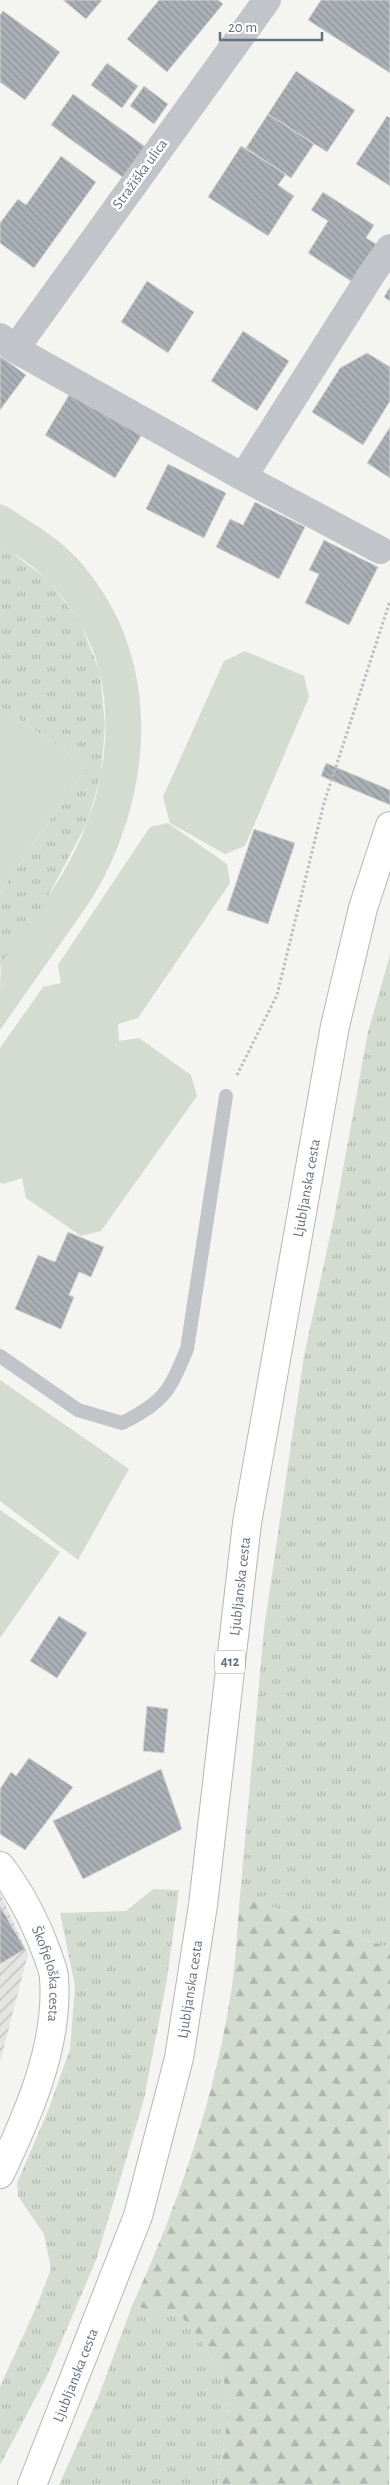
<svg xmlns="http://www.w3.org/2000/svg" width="390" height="2485" viewBox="0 0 390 2485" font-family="'Alegreya Sans',sans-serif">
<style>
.industrial{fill:url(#industrial-furrows)}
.grass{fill:url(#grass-tufts)}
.forest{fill:url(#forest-firs)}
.garden{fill:#d4dbd1}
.building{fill:url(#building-back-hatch);stroke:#d5d5d3}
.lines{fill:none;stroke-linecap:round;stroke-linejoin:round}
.secondary-casing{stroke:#b4b8bc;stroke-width:30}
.primary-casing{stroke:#b2b6ba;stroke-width:30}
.path{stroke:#bbbdbf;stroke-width:3;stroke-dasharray:2.5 2.5;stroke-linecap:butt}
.lane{stroke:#c1c4c8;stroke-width:14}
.street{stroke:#c1c4c8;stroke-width:28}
.secondary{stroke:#fff;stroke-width:28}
.primary{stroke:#fff;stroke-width:28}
.labels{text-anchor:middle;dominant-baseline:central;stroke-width:5;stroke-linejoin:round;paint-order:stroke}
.shield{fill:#fff;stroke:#929ca6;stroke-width:1}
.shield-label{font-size:14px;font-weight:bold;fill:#637180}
.street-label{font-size:15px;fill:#637180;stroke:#fff}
</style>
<defs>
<pattern id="industrial-furrows" width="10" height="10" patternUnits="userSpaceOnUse" patternTransform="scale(1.25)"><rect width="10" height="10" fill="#e4e5e3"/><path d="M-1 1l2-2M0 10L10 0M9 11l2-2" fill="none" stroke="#bcbebd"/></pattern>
<pattern id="grass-tufts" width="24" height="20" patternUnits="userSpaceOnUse" patternTransform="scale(1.25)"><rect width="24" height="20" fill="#d4dbd1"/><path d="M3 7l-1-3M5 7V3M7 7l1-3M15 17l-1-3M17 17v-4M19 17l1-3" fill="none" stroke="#b0b6af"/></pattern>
<pattern id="forest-firs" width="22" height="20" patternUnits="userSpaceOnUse" patternTransform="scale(1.25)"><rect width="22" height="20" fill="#d4dbd1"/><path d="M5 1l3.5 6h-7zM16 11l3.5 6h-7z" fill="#b0b6af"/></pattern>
<pattern id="building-back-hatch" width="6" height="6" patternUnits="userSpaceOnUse" patternTransform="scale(1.25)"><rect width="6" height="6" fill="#aab0b5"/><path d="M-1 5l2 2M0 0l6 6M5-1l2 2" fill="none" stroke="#8e9498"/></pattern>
</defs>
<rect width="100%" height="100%" fill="#f4f4f0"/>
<path class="industrial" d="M0,1893l28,61 -28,108z"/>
<path class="grass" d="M0,547l10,4 39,30 31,41 20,51 5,52 -4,50 -14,48 -42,79 -45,65v-74l87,-127 -87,-60z
M390,955v993l-150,-52 24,-267 40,-273 31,-143 33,-181z
M153,1889l26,1 -12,89 -23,120 -48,161 -50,118 -46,87v-78l38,-84 13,-34 -7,-35 -26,-38 -1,-13 31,-72 22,-62 5,-63 -15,-73 66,-2z
M132,2306l49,10 18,21 23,38 8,30 -13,80h-158l39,-87z"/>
<path class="forest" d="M240,1896l150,52 -1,537h-172l13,-80 -8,-30 -23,-38 -18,-21 -49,-10c44,-96 81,-202 98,-307 6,-34 7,-69 10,-103z"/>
<path class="garden" d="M0,504c10,3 18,10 26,15 36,22 55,39 78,75 54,86 45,195 0,283 -11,22 -27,43 -41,63 -21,30 -42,60 -63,90 0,-13 0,-54 1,-64 6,-15 20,-30 30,-44 21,-30 43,-64 56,-99 18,-45 24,-102 13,-149 -10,-49 -53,-108 -100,-127z
M245,651l59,25 5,21 -64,149 -20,8 -55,-31 -7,-26 61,-136z
M0,706l87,60 -87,127z
M168,823l59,41 3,19 -92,135 -20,6 1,17 20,-3 52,37 6,21 -96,135 -20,5 -55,-38 -4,-20 -19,6 -3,-2v-134l43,-61 18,-4 -3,-18 92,-138z
M0,1380l129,89 -51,91 -78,-59z
M0,1510l60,42 -60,86z"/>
<path class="building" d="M63,0h39l-16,19z
M159,0h59l5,4 -56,68 -40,-33z
M321,0h69v73l-82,-53z
M3,11l57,41 -35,48 -25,-18v-67z
M107,63l31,23 -16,22 -31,-23z
M296,71l59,39 -28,42 -59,-38z
M144,86l24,18 -14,20 -24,-18z
M73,94l74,54 -22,31 -74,-54z
M268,114l46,30 -23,34 -45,-30z
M387,116l3,2v68l-34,-22z
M241,146l45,28 -8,11 16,11 -26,40 -60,-39z
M61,156l35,26 -62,86 -34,-25v-20l18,-24 8,6z
M323,192l51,33 -8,13 19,11 -25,38 -52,-34 20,-32 -17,-11z
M147,281l47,31 -26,41 -47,-31z
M390,287v14l-6,-4z
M243,331l46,30 -32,50 -46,-30z
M367,353l23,14v34l-27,44 -51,-33 28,-44z
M0,356l26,19 -26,35z
M72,390l74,38 -31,50 -70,-43z
M390,427v51l-23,-15z
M168,464l58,29 -22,45 -58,-29z
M255,502l50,25 -26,52 -63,-32 14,-28 13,6z
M324,540l54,27 -29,58 -44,-22 14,-29 -10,-4z
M326,763l64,27v15l-69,-29z
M254,829l41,14 -27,81 -41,-14z
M68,1232l36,15 -13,30 -12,-5 -10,23 5,2 -13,32 -46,-20 23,-54 17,7z
M59,1616l28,17 -30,45 -27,-17z
M147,1706l21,3 -4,44 -21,-2z
M29,1758l44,29 -48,63 -25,-16v-45l11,-17 5,4z
M161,1769l21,60 -99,50 -30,-58z
M0,1906l25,43 -25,15z"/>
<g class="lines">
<g class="secondary-casing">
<g id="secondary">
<path id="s1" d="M0,1866c22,28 36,57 48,90 2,7 6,15 6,22 5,67 -26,137 -54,196"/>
</g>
</g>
<g class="primary-casing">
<g id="primary">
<path id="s2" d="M32,2485l106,-269 41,-158 24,-153 44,-382 88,-497 28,-118 27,-82"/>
</g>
</g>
<path class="path" d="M237,1075l40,-80 47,-192 66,-202"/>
<path class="lane" d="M0,1356l78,54 44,13c43,-22 47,-31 65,-74l39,-253"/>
<path class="street" d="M0,337l15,12 228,128 137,73
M15,349l252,-349
M243,477l130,-205 17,-24"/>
<use href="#secondary" class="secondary"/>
<use href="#primary" class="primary"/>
</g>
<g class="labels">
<rect class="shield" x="215" y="1650.5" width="30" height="23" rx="4"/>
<g class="shield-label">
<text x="230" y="1662">412</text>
</g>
<g class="street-label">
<text transform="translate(140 174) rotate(-54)">Stražiška ulica</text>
<text stroke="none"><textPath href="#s2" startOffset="1332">Ljubljanska cesta</textPath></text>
<text stroke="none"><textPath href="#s2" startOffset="928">Ljubljanska cesta</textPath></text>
<text stroke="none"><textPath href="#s1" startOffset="120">Škofjeloška cesta</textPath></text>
<text stroke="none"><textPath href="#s2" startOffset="522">Ljubljanska cesta</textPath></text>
<text stroke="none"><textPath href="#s2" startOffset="118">Ljubljanska cesta</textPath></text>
</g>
</g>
<path d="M220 32v8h102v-8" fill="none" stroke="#637180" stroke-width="2.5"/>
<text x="228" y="32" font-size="15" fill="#637180" stroke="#ffffff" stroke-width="4" paint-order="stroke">20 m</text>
</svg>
